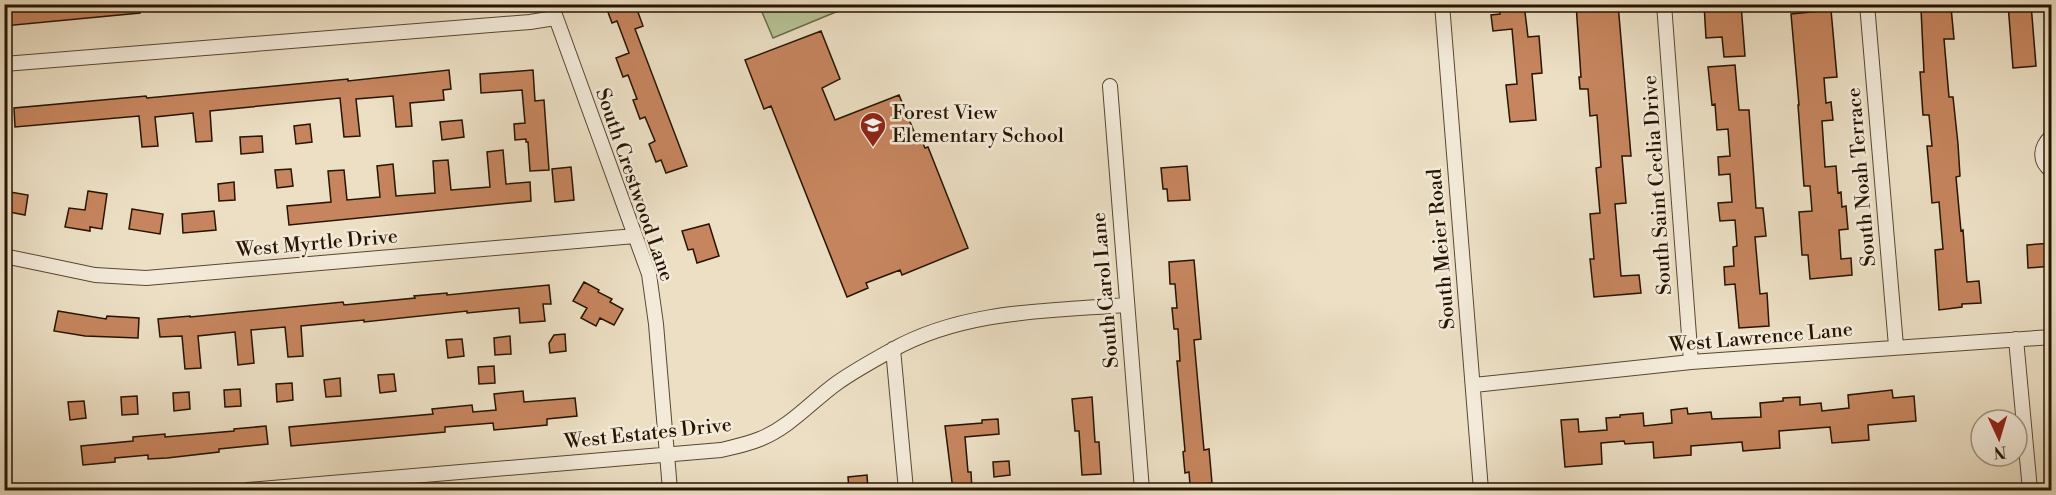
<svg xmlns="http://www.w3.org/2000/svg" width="2056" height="495" viewBox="0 0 2056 495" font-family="'Libre Bodoni',serif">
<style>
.green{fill:#b7c295;stroke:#6e6b4a;stroke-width:1.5}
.building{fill:#c6855e;stroke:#261400;stroke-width:1.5}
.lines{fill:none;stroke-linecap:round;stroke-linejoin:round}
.street-casing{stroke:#584731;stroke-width:16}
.street{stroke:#f3ead9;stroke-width:14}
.labels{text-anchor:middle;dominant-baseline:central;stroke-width:5;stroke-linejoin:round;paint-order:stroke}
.poi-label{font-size:20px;fill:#261400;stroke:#f3ead9;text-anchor:start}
.street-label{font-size:20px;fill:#261400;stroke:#f3ead9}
</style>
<rect width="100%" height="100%" fill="#ecdfc4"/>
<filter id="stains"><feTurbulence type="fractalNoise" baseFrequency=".00333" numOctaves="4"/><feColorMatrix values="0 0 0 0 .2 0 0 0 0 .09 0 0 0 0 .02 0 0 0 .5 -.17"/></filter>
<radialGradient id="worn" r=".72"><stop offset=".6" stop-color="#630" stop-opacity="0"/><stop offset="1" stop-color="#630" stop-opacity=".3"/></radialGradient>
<path class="green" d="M759,5h82l2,4 -70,29z"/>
<path class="building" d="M36,4h104v9l-136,13v-19z
M605,4h30l8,22 -8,3 52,137 -21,7 -5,-13 -5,2 -7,-18 6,-3 -10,-24 -5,2 -7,-19 4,-1 -9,-24 -5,2 -7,-19 13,-5 -12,-32 -5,2z
M1499,4h25l4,33 11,-1 3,37 -10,1 4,46 -26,2 -4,-37 11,-1 -5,-55 -19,2 -2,-16 9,-1z
M1576,4h42l13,152h-9l4,47 -11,1 6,72 18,-1 2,18 -47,4 -4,-38h4l-4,-45 10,-1 -4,-45 5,-1 -4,-52 -7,1 -2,-27h-8l-1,-12h2z
M1704,4h37l4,52 -21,1 -2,-20 -16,1z
M2008,4h23l5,62 -23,2z
M1951,7l3,32h-10l5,58h4l5,47 2,32 -4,1 5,54 2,-1 4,52 12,-1 2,22 -19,1v3l-23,3 -4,-60 8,-1 -4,-47 -7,1 -2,-24 -3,-33h5l-3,-31h-6l-3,-43h4l-3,-63z
M1831,10l6,67 -13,1 2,25 5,-1 2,18 -11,1 3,46 11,-1 2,27 3,-1 1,15 4,-1 2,23 -9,1 2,29 10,-1 1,17 -42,4 -2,-24h-6l-3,-43 13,-1 -2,-25h-6l-6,-81h1l-8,-91z
M821,31l19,48 -18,9 13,32 64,-25 16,39 3,-2 7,16 3,-1 40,101 -66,27 -2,-5 -34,13 2,5 -21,9 -76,-191 -7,3 -19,-49z
M1735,65l4,45h10l7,98h7l3,28 -11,1 5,57 7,-1 2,33 -30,2 -4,-44 -10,1 -1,-18 10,-1 -1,-19 4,-1 -2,-26 -15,1 -2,-18 14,-1 -2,-28 -11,1 -1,-18 12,-1 -2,-27 -11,1 -2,-26 -3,1 -4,-38z
M449,70l2,19 -8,1 1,10 -34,3 2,23 -16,1 -3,-31 -37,3 4,37 -16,1 -4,-39 -130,13 2,30 -16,1 -3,-29 -38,4 3,29 -16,1 -3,-31 -124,11 -1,-19 132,-12 1,2 201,-19v2z
M533,70l2,31 9,-1 5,70 -19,1 -2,-29h-2v-3l-11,1 -1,-16 11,-1 -3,-33 -41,3 -1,-19z
M462,120l2,17 -22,3 -2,-18z
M310,124l2,18 -16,2 -2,-18z
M262,136l1,16 -22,2 -1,-17z
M503,150l3,34 24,-2 1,19 -242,24 -2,-19 44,-4 -3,-31 16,-1 3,30 33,-3 -3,-31 16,-2 3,32 39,-3 -2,-32 15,-1 3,30 39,-3 -3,-35z
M1187,166l3,34 -22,1 -1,-12h-4l-2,-21z
M571,167l3,33 -19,2 -3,-33z
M291,169l2,17 -16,2 -2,-18z
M234,182l1,18 -16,1 -1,-17z
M4,191l24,4 -3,20 -21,-4z
M88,191l19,3 -5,35 -12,-2v4l-25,-4 4,-19 16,2z
M132,209l31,5 -3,20 -31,-5z
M214,211l2,19 -33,3 -1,-19z
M709,224l10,32 -22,7 -4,-14 -5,1 -6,-19z
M2052,243v23l-24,2 -1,-23z
M1194,260l7,79 -7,1 10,110 5,-1 3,34 -22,2 -1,-13 -4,1 -2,-21 2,-1 -8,-90h3l-2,-32h-4l-2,-21h5l-2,-24h-5l-1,-22z
M584,282l15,8 -1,2 14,7 -2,3 13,7 -9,16 -14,-7 -4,8 -15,-8 6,-10 -14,-7z
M549,285l2,19h-8l2,17 -25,2 -1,-15 -52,5v-2l-103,11v-2l-63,6 2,30 -15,1 -3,-30 -34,3 3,33 -16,2 -3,-33 -37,4 3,32 -16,1 -3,-33 -22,1 -2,-18 32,-3v1l153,-15 1,3 71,-7 -1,-2 33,-3v2z
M58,311l48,8 1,-3 32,2 -1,20 -53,-2 -31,-5z
M565,334l1,17 -16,2 -1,-10 5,-8z
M510,336l1,18 -16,1 -1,-17z
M462,339l2,17 -16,2 -2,-18z
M494,366l1,17 -16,1 -1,-17z
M394,374l2,17 -16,2 -2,-18z
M340,378l1,18 -15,1 -2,-17z
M292,383l1,17 -16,2 -1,-18z
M240,389l1,17 -16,1 -1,-17z
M1892,390l1,8 21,-2 2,25 -48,4 1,15 -37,3 -2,-16 -51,4 1,17 -37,3 -1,-9 -51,4v9l-37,3 -1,-16 -28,2 -1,-3 -23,2 1,21 -37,3 -4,-47 17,-1 1,13 28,-2 -1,-12 14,-1v-2l23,-2 1,13 28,-3 -1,-13 16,-2 1,6 23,-2 1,7 49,-2 -1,-14 23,-2v-3l17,-1v8l21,-2 1,8 27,-3 -1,-13z
M523,391l1,11 51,-4 2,18 -30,3v6l-53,5 -1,-7 -48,4v5l-154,14 -2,-19 144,-13 -1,-5 40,-4 1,7 23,-2 -2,-16z
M189,392l1,17 -16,2 -1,-18z
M137,396l1,18 -16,1 -1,-18z
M1092,397l3,45h4l2,32 -19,1 -3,-44h-4l-3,-32z
M84,401l2,17 -16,2 -2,-18z
M998,419l1,15 -34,3 3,35h3l1,18h-19l-8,-64 37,-3v-3z
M266,426l2,18 -49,5v3l-52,6 -19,1v-4l-33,3v4l-32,3 -2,-19 52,-5v-4l32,-3v3l69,-6v-2z
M1009,461l1,14 -16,2 -1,-15z
M867,475l1,15h-19l-1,-13z"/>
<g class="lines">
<g class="street-casing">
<path id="street" d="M551,4l98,270 7,50 14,166
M1442,4l39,486
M1664,4l27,358
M1867,4l29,342
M4,64l526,-42 25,-4
M1110,86l32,404
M2052,136c-12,11 -14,25 0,35
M4,256l91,19 51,3 489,-42
M2016,339l14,151
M893,349l13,141
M1474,385l217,-23 361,-25
M248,490l473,-40c13,-3 27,-6 39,-11 30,-12 52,-38 77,-56 17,-12 37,-23 55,-33 71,-40 155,-39 234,-45"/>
</g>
<use href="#street" class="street"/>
</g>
<defs>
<g id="school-pin" transform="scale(1.35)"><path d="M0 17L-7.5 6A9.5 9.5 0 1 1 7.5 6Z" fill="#8f2418" stroke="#f3ead9"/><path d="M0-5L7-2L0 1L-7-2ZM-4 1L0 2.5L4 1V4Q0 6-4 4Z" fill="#fff"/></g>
</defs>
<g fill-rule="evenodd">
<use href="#school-pin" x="873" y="125"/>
</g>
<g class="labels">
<g class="poi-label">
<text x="892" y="113">Forest View<tspan x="892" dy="23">Elementary School</tspan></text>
</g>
<g class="street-label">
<text transform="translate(1862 177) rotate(-95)">South Noah Terrace</text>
<text transform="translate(634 185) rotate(71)">South Crestwood Lane</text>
<text transform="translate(1658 185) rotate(-94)">South Saint Ceclia Drive</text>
<text transform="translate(317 244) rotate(-5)">West Myrtle Drive</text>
<text transform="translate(1442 249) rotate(-95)">South Meier Road</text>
<text transform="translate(1106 290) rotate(-95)">South Carol Lane</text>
<text transform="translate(1761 338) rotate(-5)">West Lawrence Lane</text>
<text transform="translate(648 434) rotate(-6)">West Estates Drive</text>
</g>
</g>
<rect width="2056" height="495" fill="none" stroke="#ecdfc4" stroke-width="24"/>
<rect x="6" y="6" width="2044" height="483" fill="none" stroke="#261400" stroke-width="3"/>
<rect x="12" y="12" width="2032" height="471" fill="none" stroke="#261400" stroke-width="1.5"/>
<g transform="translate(1999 438) rotate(176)"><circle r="28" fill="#f3ead9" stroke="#a19482" stroke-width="1.5"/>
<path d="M0-4.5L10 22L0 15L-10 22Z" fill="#8f2418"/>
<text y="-9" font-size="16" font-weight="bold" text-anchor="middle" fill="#261400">N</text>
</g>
<rect width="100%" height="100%" filter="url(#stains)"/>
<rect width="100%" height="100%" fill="url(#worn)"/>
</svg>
